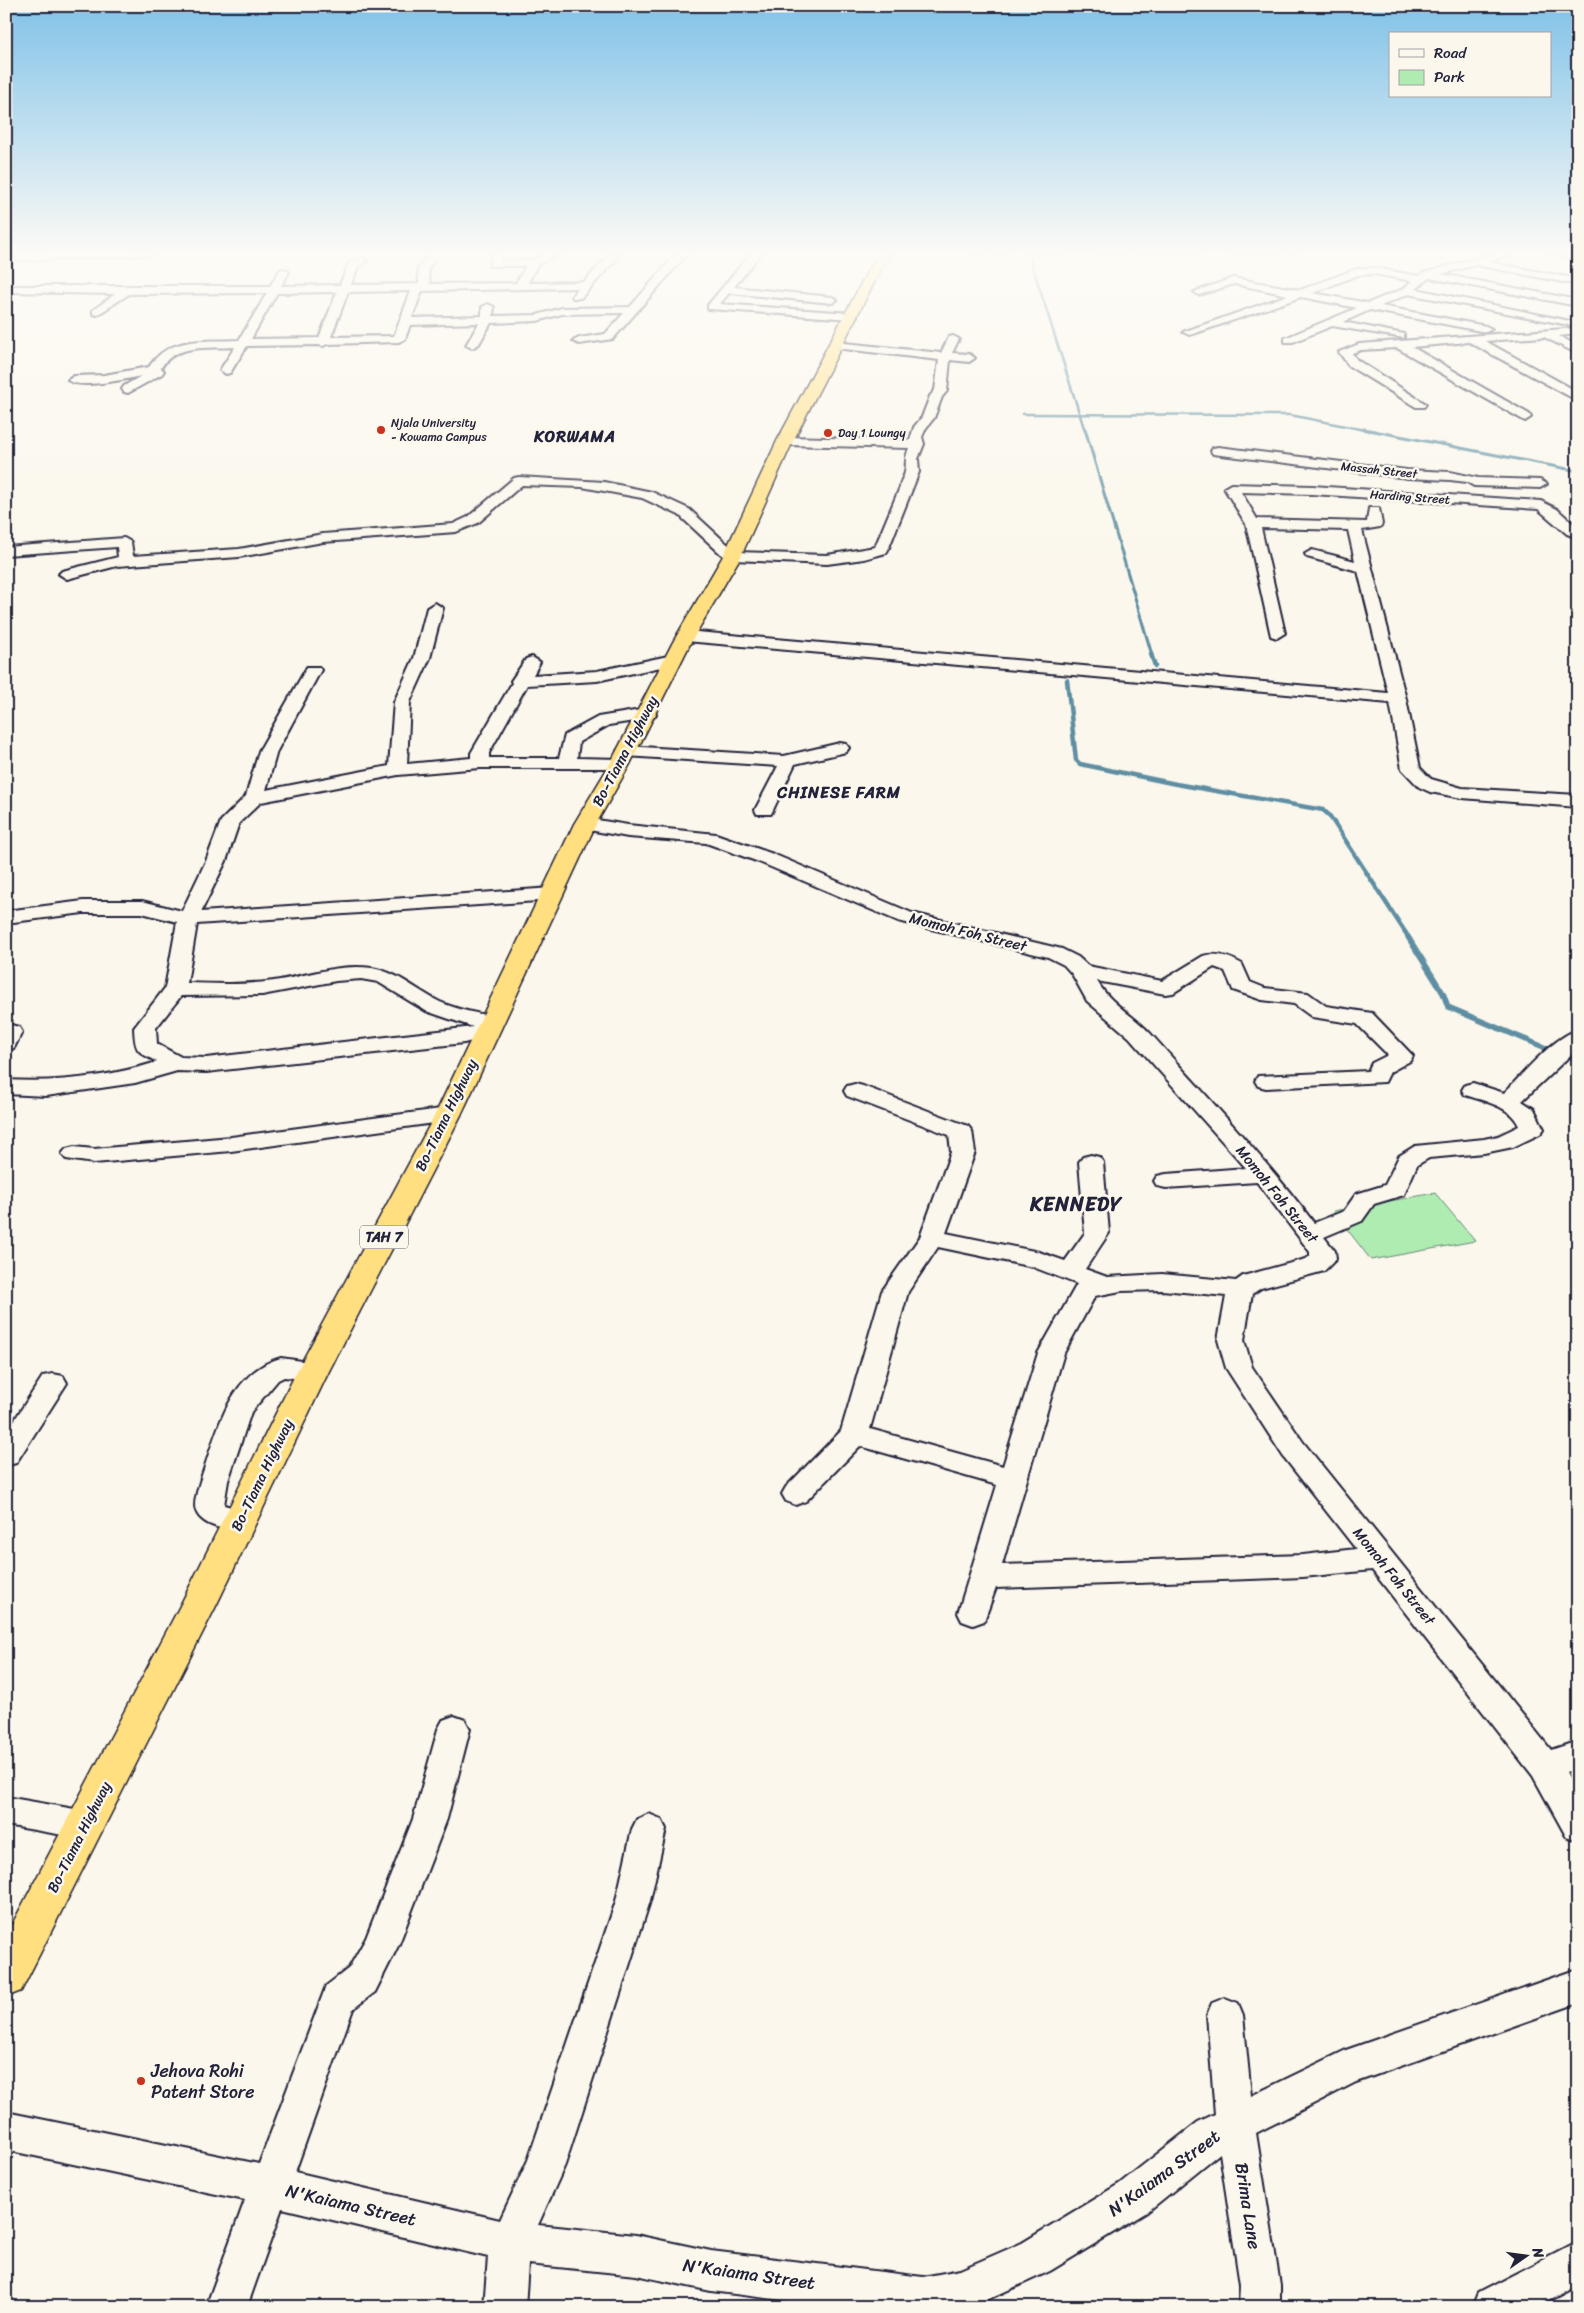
<svg xmlns="http://www.w3.org/2000/svg" width="1584" height="2313" viewBox="0 0 1584 2313" font-family="Sriracha,sans-serif">
<style>
.green{fill:#afecb2;stroke:#688776}
.lines{fill:none;stroke-linecap:round;stroke-linejoin:round}
.stream-far3{stroke:#5f8ea2;stroke-width:2.5}
.stream-far2{stroke:#5f8ea2;stroke-width:3}
.stream-far1{stroke:#5f8ea2;stroke-width:4.5}
.stream{stroke:#5f8ea2;stroke-width:5.5}
.minor-casing{stroke:#22223b;stroke-width:4}
.highway-casing{stroke:#22223b;stroke-width:3}
.minor{fill:#fbf7ec;fill-rule:evenodd}
.highway{fill:#ffdf80;fill-rule:evenodd}
.poi-dot{fill:#c8321e;stroke:#fbf7ec;stroke-width:2}
.labels{text-anchor:middle;dominant-baseline:central;stroke-width:5;stroke-linejoin:round;paint-order:stroke}
.far-poi-label{font-size:12px;fill:#22223b;stroke:#fbf7ec;text-anchor:start}
.far-street-label{font-size:12px;fill:#22223b;stroke:#fbf7ec}
.shield{fill:#fbf7ec;stroke:#636270;stroke-width:1}
.shield-label{font-size:14px;font-weight:bold;fill:#22223b}
.street-label{font-size:15px;fill:#22223b;stroke:#fbf7ec}
.far-district-label{font-size:16px;font-weight:bold;letter-spacing:1px;fill:#22223b;stroke:#fbf7ec}
.near-poi-label{font-size:18px;fill:#22223b;stroke:#fbf7ec;text-anchor:start}
.near-street-label{font-size:18px;fill:#22223b;stroke:#fbf7ec}
.district-label{font-size:20px;font-weight:bold;letter-spacing:1px;fill:#22223b;stroke:#fbf7ec}
</style>
<rect width="100%" height="100%" fill="#fbf7ec"/>
<filter id="ink" filterUnits="userSpaceOnUse"><feTurbulence type="fractalNoise" baseFrequency=".02" numOctaves="2"/><feDisplacementMap in="SourceGraphic" scale="10" xChannelSelector="R" yChannelSelector="G"/><feConvolveMatrix kernelMatrix="1 2 1 2 8 2 1 2 1" color-interpolation-filters="sRGB"/></filter>
<g filter="url(#ink)">
<path class="green" d="M1435,1193l40,48 -104,19 -38,-49z"/>
<g class="lines">
<path class="stream-far3" d="M971,255h299l37,-3
M1029,255l56,176
M1023,414l267,1 80,16"/>
<path class="stream-far2" d="M1085,429l67,226
M1364,429l214,42"/>
<path class="stream-far1" d="M1151,654l4,12
M1067,680l9,80 4,4 96,20 147,26 6,5 80,123"/>
<path class="stream" d="M1408,937l35,56 5,14 105,44
M1562,1054l16,6"/>
<g class="minor-casing">
<path id="minor" d="M75,252h83l-5,3 -147,6v-6z
M492,252h10l-2,9 31,-1 18,-8h14l-26,13 -9,18 56,-1 28,-30h11l-42,46h-8l-1,-2 6,-8 -156,3 -10,27 70,-2v-9l6,-3 6,3 -1,9 44,-1 25,-7 68,-1 48,-55h11l-76,87 -34,5 -6,-3 6,-3 26,-4 19,-21 -62,1 -25,7 -46,2 -12,21 -7,4 -6,-3 13,-22 -69,2 -5,14 -6,3 -71,2 -5,2 -5,-1 -71,1 -17,27 -4,1 -6,-4 15,-23c-26,2 -60,-4 -74,21l3,3 -2,3 -34,19 -4,-1 -2,-3 2,-3 17,-10c-14,3 -64,14 -73,4l6,-4 30,-1 45,-8c20,-32 56,-25 90,-27l28,-47 -138,1 -32,21 -4,-1v-4l22,-16 -109,-2v-6h264l10,-16 4,-1 5,3 -8,14 59,-1 9,-22 13,-5 5,3 -9,6 -7,18 68,-1 -1,-15 7,-10 4,-1 5,3 -6,8 2,15 86,-1 10,-17h-36zM411,291l-17,45 -63,1 17,-45zM337,292l-18,46 -68,1 26,-46z
M752,252h10l-28,35 98,10 5,3 -5,3 -103,-10 -9,11 131,9 6,3 -6,3 -143,-10v-4z
M1500,252h17l-29,10 90,17v6l-102,-20 -35,9 137,26v6l-149,-28 -13,11 154,32 6,3 -2,2 -166,-32 -27,12 105,20 6,3 -6,3 -116,-22 -27,12 61,12v4l-72,-12 -39,16h-8v-4l72,-30 -56,-11 -108,37 -4,1 -6,-3 105,-37 -54,-11 -35,11 -5,-3 39,-14 67,12 56,-21 18,-1 45,8 4,-3zM1374,274l38,7 -9,8 -35,14 -55,-10 45,-18z
M1544,252l34,2v6z
M1578,328v6l-19,2 19,10v8l-34,-17 -59,4 93,51v9l-109,-59 -57,5 117,67 2,3 -6,4 -128,-73 -36,2 -9,3 5,7 69,44 -2,3h-8l-67,-41 -10,-14 20,-8z
M953,336l6,3 -7,14 17,1 6,4 -6,4 -19,-2 -3,31 -5,6 -8,21 -8,10 -4,9 2,7 -6,15 1,13 -31,78 -2,3 -22,6 -37,5 -95,-4 -11,-6 -42,-39 -37,-17 -60,-11 -60,-2 -44,38 -22,9 -133,10 -84,15 -122,9 -50,13 -8,-5 3,-3 56,-14 -1,-10 -111,8v-8l118,-9 7,4 2,14 106,-7 84,-15 130,-10 15,-7 46,-39 5,-1 85,5 48,10 37,17 47,43 91,3 48,-8 25,-60c0,-7 4,-9 5,-15 2,-10 -1,-12 4,-24l-124,-3 -7,-4 7,-4 125,3 4,-13 8,-10 8,-21 5,-6 4,-30 -104,-12 -6,-3 6,-3 106,11 8,-16z
M1218,447l189,23 43,2 28,6 62,2 7,4 -7,4 -66,-2 -7,-4 -17,-2 -43,-2 -194,-24 -2,-3 2,-3z
M1231,484l81,2 229,15 16,8 21,19v10l-11,-4 -29,-25 -226,-15 -71,-2 16,27 110,3 2,-14h10l3,16 -2,3 -18,3 44,169 14,69 11,11 31,9 116,7v12l-116,-9 -32,-6 -11,-5 -17,-18 -12,-66 -704,-62 -8,-5 8,-5 702,62 -30,-122 -51,-14 -2,-3 7,-4 43,11 -7,-31 -87,-2 24,105 -8,5 -6,-2 -25,-112 -22,-36z
M435,603l8,5 -13,50 -20,44 -3,62 64,-6v-5l41,-70 -1,-2 15,-22 6,-2 8,5 -7,13 64,-4 76,-16 8,5 -2,3 -82,18 -70,4 -38,68v5h70l6,-23 33,-18 49,-8 6,1 3,4 -3,4 -44,7 -30,17 -2,16 43,1 6,1 3,4 -3,4h-146l-82,7 -137,27 -22,21 -13,38 -25,51 351,-24 7,2 3,4 -3,4 -7,2 -355,24 -10,59c29,1 58,2 87,-2 33,-5 65,-18 98,-13 26,4 45,23 68,34 20,9 38,11 59,16l3,5 -6,12 -32,8 -258,29 -29,-1 -42,12 -89,13 -40,-2v-14c51,3 102,-3 151,-18 -20,-11 -22,-10 -23,-34l31,-40 12,-66 -35,-9h-59l-77,10v-12l77,-10h59l40,10 24,-50 15,-40 25,-25 13,-45 48,-84h12l2,3 -44,81 -11,39 123,-24 5,-64 20,-44 13,-50zM361,979l17,3 48,29 47,16 -267,31 -25,-1 -24,-13 -1,-16 25,-32 81,-1 74,-14z
M840,743l6,1 3,4 -3,4 -51,12 -22,46 -2,4h-14l-2,-4 23,-44 -152,-10 -6,-1 -3,-4 3,-4 6,-1 158,10z
M585,818l43,7 88,9 57,20 139,59 150,36 16,8 10,9 74,15 41,-25c14,-4 27,1 39,8l8,18 15,6 43,5 18,13 46,7 41,43 -3,5 -20,11 -5,10 -119,6 -8,-2 -3,-5 3,-5 110,-5 4,-8 16,-8 -31,-31 -45,-7 -18,-13 -32,-4 -29,-10 -8,-19 -11,-4 -41,26 -8,1 -68,-13c12,22 36,34 53,52 56,63 113,123 164,190l30,-12 12,-17 29,-9 14,-29 16,-10 69,-7 14,-3 21,-10c-8,-20 -35,-25 -54,-31l-3,-5 3,-5 8,-2 31,10c18,-18 49,-56 74,-63v18l-56,53 12,8 10,20 -4,5 -27,13 -29,6 -55,5 -12,7 -13,30 -30,9 -12,17 -38,16 11,14 1,8 -12,12 -63,17 -9,6 -8,46 8,27 51,75 248,308 27,-9v27l-12,4 12,22v46l-12,-4 -33,-60 -161,-206 -69,7 -307,11 -12,33 -11,4 -11,-4 -4,-8 39,-128 -137,-39 -54,55 -10,4 -10,-4 -4,-7 4,-7 55,-56 41,-140 38,-54 31,-85 -2,-17 -102,-39 -3,-5 3,-5 8,-2 8,2 105,40 4,5 3,21 -29,81 93,19 26,9 20,-28 -6,-71 4,-5 8,-2 8,2 4,5 6,71 -24,36 22,8 55,-3 74,7 7,-5 63,-17 4,-3v-4l-53,-70 -91,6 -9,-2 -3,-5 3,-5 9,-2 80,-6 -117,-131 -42,-36 -15,-27 -8,-9 -16,-8 -150,-36 -139,-59 -53,-19 -78,-6 -50,-9 -2,-4 2,-4zM938,1247l95,20 44,17 -39,69 -35,113 -133,-37 38,-137zM1162,1290l64,6 -8,44 8,28 57,88 73,93 -53,6 -301,10 62,-212 31,-57 26,-5z
M11,1025l8,2 3,5 -8,16 -8,2v-23z
M448,1108l8,2 4,5 -4,5 -225,31 -137,12 -28,-4 -4,-5 4,-5 8,-2 20,2 137,-12z
M281,1358l42,6 3,7 -3,7 -10,2 -29,-3 -6,3 -27,32 -23,69 -4,24 26,7 5,8 -5,8c-15,4 -47,1 -54,-17 -4,-9 6,-35 9,-45 14,-42 28,-95 76,-108z
M53,1374l10,2 4,7 -51,80 -10,3v-33l37,-57z
M454,1716l11,4 5,9 -23,90 -48,125 -24,48 -22,17 -58,163 205,48 28,-60 88,-259 16,-72 5,-10 12,-5 12,5 5,10 -16,72 -85,264 -27,60 98,10 75,16 212,26 37,-7 62,-27 97,-59 79,-62 17,-8 -8,-99 5,-12 13,-5 13,5 5,12 8,81 95,-46 232,-81v34l-222,79 -100,51 24,152v22h-41l1,-22 -20,-132 -73,59 -97,59 -79,36h-134l-126,-16 -75,-16 -108,-11 -3,43h-41l4,-50 -206,-49 -35,99h-41l39,-107 -239,-50v-38l253,52 67,-178 23,-18 17,-30 47,-119 25,-90 5,-9z
M6,1797l80,14 12,4 5,10 -5,10 -12,4 -80,-14z
M1578,2242v42l-43,23h-62l6,-14z"/>
</g>
<g class="highway-casing">
<path id="highway" d="M881,252h12l-12,17 -88,172 -52,115 -50,86 -61,122 -34,60 -135,291 -132,256 -112,233 -196,387 -15,6v-61l175,-332 116,-233 138,-256 139,-291 36,-60 63,-122 50,-86 54,-115 92,-172z"/>
</g>
<use href="#minor" class="minor"/>
<use href="#highway" class="highway"/>
</g>
</g>
<linearGradient id="sky" x2="0" y2="1"><stop stop-color="#81c2e8"/><stop offset="0.44" stop-color="#fdfbf6"/><stop offset="1" stop-color="#fdfbf6" stop-opacity="0"/></linearGradient>
<rect width="1584" height="576" fill="url(#sky)"/>
<g class="poi-dot">
<circle cx="381" cy="430" r="5"/>
<circle cx="828" cy="433" r="5"/>
<circle cx="141" cy="2081" r="5"/>
</g>
<g class="labels">
<g class="far-poi-label">
<text x="391" y="423">Njala University<tspan x="391" dy="14">- Kowama Campus</tspan></text>
<text x="838" y="433">Day 1 Loungy</text>
</g>
<g class="far-street-label">
<text transform="translate(1379 470) rotate(6)">Massah Street</text>
<text transform="translate(1410 497) rotate(4)">Harding Street</text>
</g>
<rect class="shield" x="360" y="1225.5" width="48" height="23" rx="4"/>
<g class="shield-label">
<text x="384" y="1237">TAH 7</text>
</g>
<g class="street-label">
<text transform="translate(625 751) rotate(-62)">Bo-Tiama Highway</text>
<text transform="translate(968 932) rotate(14)">Momoh Foh Street</text>
<text transform="translate(446 1115) rotate(-64)">Bo-Tiama Highway</text>
<text transform="translate(1277 1194) rotate(51)">Momoh Foh Street</text>
<text transform="translate(262 1475) rotate(-64)">Bo-Tiama Highway</text>
<text transform="translate(1394 1576) rotate(51)">Momoh Foh Street</text>
<text transform="translate(79 1837) rotate(-63)">Bo-Tiama Highway</text>
</g>
<g class="far-district-label">
<text x="575" y="436">KORWAMA</text>
<text x="839" y="792">CHINESE FARM</text>
</g>
<g class="near-poi-label">
<text x="151" y="2071">Jehova Rohi<tspan x="151" dy="21">Patent Store</tspan></text>
</g>
<g class="near-street-label">
<text transform="translate(1164 2173) rotate(-36)">N'Kaiama Street</text>
<text transform="translate(351 2205) rotate(13)">N'Kaiama Street</text>
<text transform="translate(1248 2206) rotate(81)">Brima Lane</text>
<text transform="translate(749 2274) rotate(8)">N'Kaiama Street</text>
</g>
<g class="district-label">
<text x="1076" y="1204">KENNEDY</text>
</g>
</g>
<rect width="1584" height="2313" fill="none" stroke="#fbf7ec" stroke-width="25"/>
<rect x="12" y="12" width="1559" height="2288" fill="none" stroke="#22223b" stroke-width="2" filter="url(#ink)"/>
<rect x="1389" y="32" width="162" height="65" fill="#fbf7ec" stroke="#a4a2a5"/>
<rect x="1399" y="49" width="25" height="8" fill="#fbf7ec" stroke="#a4a2a5"/>
<text x="1434" y="58" font-size="15" fill="#22223b">Road</text>
<rect x="1399" y="70" width="25" height="15" fill="#afecb2" stroke="#a4a2a5"/>
<text x="1434" y="82" font-size="15" fill="#22223b">Park</text>
<g transform="translate(1526 2256) rotate(76)" stroke="#fbf7ec" stroke-width="4" paint-order="stroke">
<path d="M0-4L9 19L0 12L-9 19Z" fill="#22223b"/>
<text y="-8" font-size="14" font-weight="bold" text-anchor="middle" fill="#22223b">N</text>
</g>
</svg>
